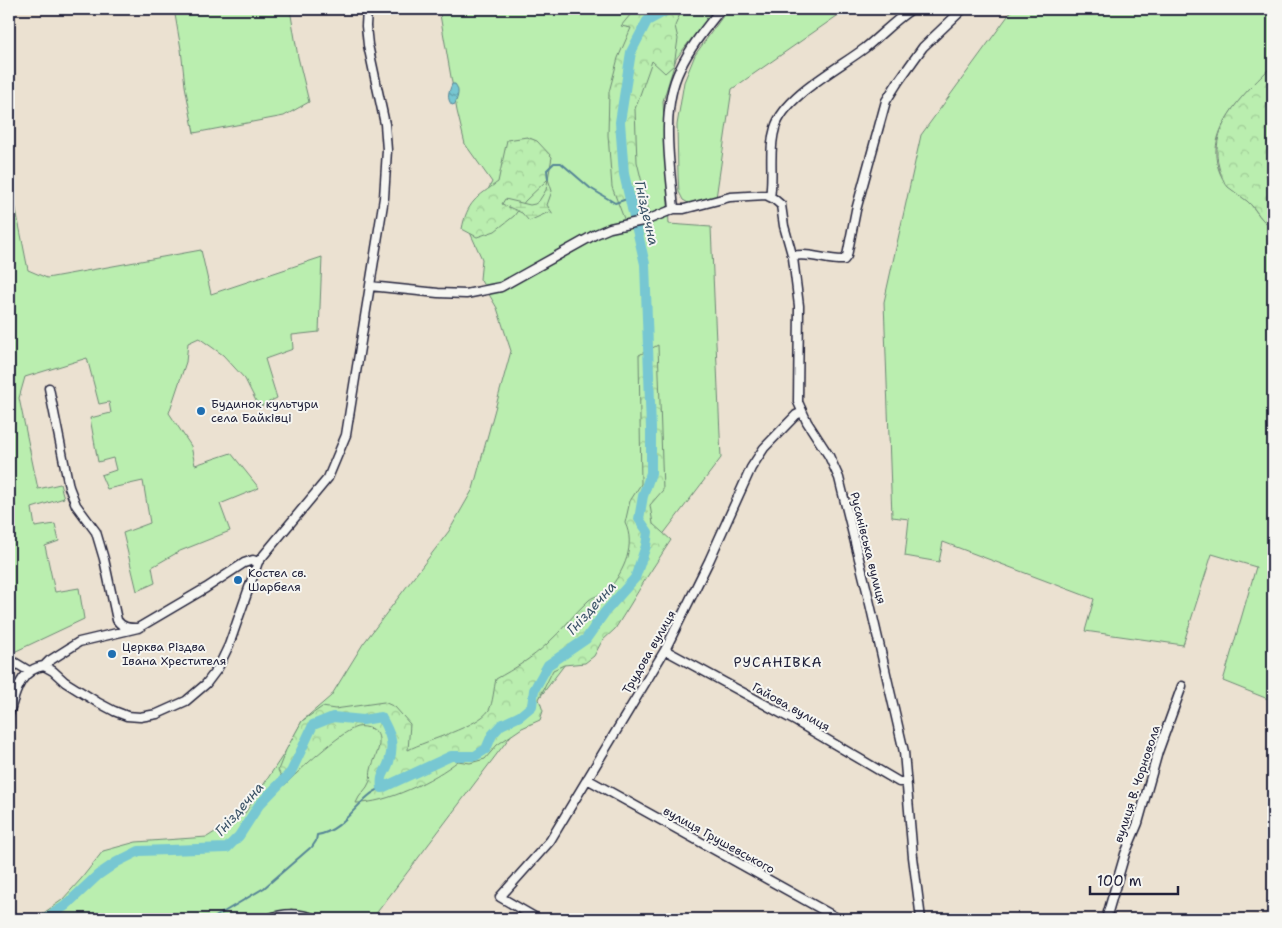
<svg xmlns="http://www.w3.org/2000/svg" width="1282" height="928" viewBox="0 0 1282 928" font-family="'Shantell Sans',sans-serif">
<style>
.green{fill:#baeeaf;stroke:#6e8875}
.forest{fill:url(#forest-crowns);stroke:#6e8875}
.wetland{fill:url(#wetland-marsh);stroke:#6e8875}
.water{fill:url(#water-waves);stroke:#558596}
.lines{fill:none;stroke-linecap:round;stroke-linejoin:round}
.stream{stroke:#558596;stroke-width:2}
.river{stroke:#77c7d2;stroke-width:10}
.minor-casing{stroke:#22223b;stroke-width:11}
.minor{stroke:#f6f6f2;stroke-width:8}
.poi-dot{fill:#1f6fb2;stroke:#f6f6f2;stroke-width:2}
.labels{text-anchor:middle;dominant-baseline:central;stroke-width:4;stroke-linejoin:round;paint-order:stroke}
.poi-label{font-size:12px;fill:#22223b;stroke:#f6f6f2;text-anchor:start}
.street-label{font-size:12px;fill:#22223b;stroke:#f6f6f2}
.water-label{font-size:14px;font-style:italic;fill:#3c5468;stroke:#f6f6f2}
.neighbourhood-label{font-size:14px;letter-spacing:1px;fill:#22223b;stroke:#f6f6f2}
</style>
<defs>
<pattern id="forest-crowns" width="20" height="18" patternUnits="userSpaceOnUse" patternTransform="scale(1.25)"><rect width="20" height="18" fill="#baeeaf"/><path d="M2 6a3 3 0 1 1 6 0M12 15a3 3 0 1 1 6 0" fill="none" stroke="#a0cc97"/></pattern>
<pattern id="wetland-marsh" width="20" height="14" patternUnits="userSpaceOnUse" patternTransform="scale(1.25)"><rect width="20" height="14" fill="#baeeaf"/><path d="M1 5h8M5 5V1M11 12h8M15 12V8" fill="none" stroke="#a0cc97"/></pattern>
<pattern id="water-waves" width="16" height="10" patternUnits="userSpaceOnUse" patternTransform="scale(1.25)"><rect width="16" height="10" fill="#77c7d2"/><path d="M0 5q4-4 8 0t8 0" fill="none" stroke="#61a1ac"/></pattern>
</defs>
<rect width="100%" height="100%" fill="#ebe1d1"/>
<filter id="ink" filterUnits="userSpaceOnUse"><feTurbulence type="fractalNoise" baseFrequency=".02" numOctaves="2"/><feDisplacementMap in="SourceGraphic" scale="10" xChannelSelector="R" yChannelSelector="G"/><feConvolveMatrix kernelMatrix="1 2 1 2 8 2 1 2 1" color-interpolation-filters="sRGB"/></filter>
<g filter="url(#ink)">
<path class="green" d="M174,9h116l8,48 11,45 -25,14 -90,17 -9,-47 -4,-37z
M439,9h275l-38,50 -13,42 6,123 42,3 10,231 -349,461h-46l-10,-5 -25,-5 -30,10h-226l27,-19 19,-21 22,-28 33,-9 71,-5 38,-24 42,-64 15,-28 29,-25 32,-52 86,-113 24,-42 38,-138 -14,-43 -17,-29 2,-20 -14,-31 24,-46 -27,-38 -8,-33z
M728,9h119l-115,80 -16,109 -26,6 -7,-4 -4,-8 -1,-17 -1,-50 7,-43 11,-27z
M1013,9h260v56c-26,27 -71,65 -53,108 5,12 16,19 26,27 10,8 15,23 27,27v474l-50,-20 33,-114 -44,-13 -29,91 -98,-14 9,-32 -151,-57 -4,20 -34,-6 4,-37 -17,-2 -8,-215 37,-167z
M9,174l19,96 19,8 154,-28 10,44 111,-37 -3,75 -27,3 1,14 -28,10 12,39 -18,9 -14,-28 -22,-24 -24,-17 -11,5 -2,19 -17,51 22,33 4,19 36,-12 28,35 -39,16 10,27 -50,20 -28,16 3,16 -18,8 -14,-58 27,-10 -7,-42 -36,8 -6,-14 15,-5 -3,-12 -15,4 -8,-44 21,-5 -2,-11 -10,2 -12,-46 -62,19 -6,21 19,91 22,-5 4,14 -32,10 3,19 20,-3 4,17 -14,5 10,46 24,-4 5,31 -72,34 -3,-1z"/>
<path class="forest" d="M635,9h47l-7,17 3,13 -4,26 -9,8 -13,-12 -17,48 2,53 13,53 -24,9 -14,-37 -4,-52 1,-43 9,-34 13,-30 -10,-2z
M1273,65v162c-12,-4 -16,-18 -26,-26 -6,-5 -13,-9 -19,-14 -6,-7 -8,-15 -10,-24 -8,-40 29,-72 55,-98z
M527,137l10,4 15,16 -4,22 -23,22 -11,15 -19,15 -18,6 -15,-8c5,-27 15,-32 36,-47l9,-42z
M658,345l5,145 -13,15 3,19 18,16 -26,40 -15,25 -15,24 -13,12 -8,15 -9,7 -21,2 -11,5 -14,29 4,12 -3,9 -18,8 -25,17 -12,14 -15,4 -12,-2c-24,19 -72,43 -102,42 3,-9 11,-13 14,-22 1,-3 0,-8 1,-11 2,-10 9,-19 8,-30 0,-5 -3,-10 -7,-11 -5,-2 -10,-3 -15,-2 -15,4 -60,45 -72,58l-7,-15 8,-20 16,-29 20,-14 13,2 49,-7 11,5 15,17 -2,26c19,-10 70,-23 81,-40 4,-7 5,-23 7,-31 18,-10 36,-21 51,-35 15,-13 27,-31 42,-44 6,-5 16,-5 20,-11 15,-18 27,-44 16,-66l5,-22 11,-17 -2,-129z"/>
<path class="wetland" d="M548,179l4,12 -5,14 6,9 -4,-2 -20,9 -7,-8 -20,-9 3,-5 25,6 5,-1 4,-3 7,-11z"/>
<path class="water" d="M452,84h3c5,6 3,12 0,20l-3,1c-6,-7 -3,-13 0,-21z"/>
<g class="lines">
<path class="stream" d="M548,179l-1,-9 7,-7h7l29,25 25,15 15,-5
M312,847l4,-6 1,-6c30,-5 41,-39 65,-47
M212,919l52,-31 46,-40"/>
<path class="river" d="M45,919l20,-13 33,-31 19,-13 22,-11 88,-3 12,-12 20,-31 32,-33 22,-47 20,-8 30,3 18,-3c9,16 14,26 8,45 -4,12 -9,12 -7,26l69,-32h24l11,-7 6,-14 9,-10 19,-9 12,-10 2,-16 14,-25 38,-26 19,-27 30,-34 11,-32 2,-14 -9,-13 4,-23 8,-23v-44l-6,-165 -21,-90 -4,-52 11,-70 16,-31 22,-12"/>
<g class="minor-casing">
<path id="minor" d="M770,197c4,-23 -2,-47 5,-69 9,-32 64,-60 90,-80 16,-13 30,-28 47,-39
M674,209c-4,-43 -14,-100 6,-140 10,-22 26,-41 41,-60
M793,256c16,-4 34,5 51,4l3,-4 9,-46 30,-109 12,-19 25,-35 40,-38
M370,286l68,7 28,1 35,-7 95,-53 14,-6 37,-8 27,-11h10l46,-12 36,-2 8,4 7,6 3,21 9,32 6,48 -1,96 9,20 22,34 10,22 28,113 37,161 9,105 8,62
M49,388l20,99 7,18 20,27 8,27 13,61c5,8 13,8 21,8
M665,650l132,72 102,60h7
M9,659l20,12
M44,666l5,-5 30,-19 59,-14 68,-40 38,-25 9,-3 5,2
M9,714c6,-20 11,-45 35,-48l9,5 12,11 32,20 17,9 13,5 13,1 17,-3 29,-13 20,-17 12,-16 11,-23 29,-83 70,-84 18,-43 38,-237 3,-48 -2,-26 -17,-79 -2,-19 1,-17
M587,779l252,140
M268,919c15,-6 32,-6 47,0
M538,919l-38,-22 50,-56 115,-191 44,-89 42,-93 13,-20 32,-33 6,-3
M1106,919l19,-65 13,-31 20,-71 24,-66"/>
</g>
<use href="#minor" class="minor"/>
</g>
</g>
<g class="poi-dot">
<circle cx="201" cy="411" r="5"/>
<circle cx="238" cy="580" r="5"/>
<circle cx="112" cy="654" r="5"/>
</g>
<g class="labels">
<g class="poi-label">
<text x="211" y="404">Будинок культури<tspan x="211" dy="14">села Байківці</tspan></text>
<text x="248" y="573">Костел св.<tspan x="248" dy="14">Шарбеля</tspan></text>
<text x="122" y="647">Церква Різдва<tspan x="122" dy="14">Івана Хрестителя</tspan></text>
</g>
<g class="street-label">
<text transform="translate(868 548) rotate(76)">Русанівська вулиця</text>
<text transform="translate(649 652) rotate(-60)">Трудова вулиця</text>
<text transform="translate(791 707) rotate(29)">Гайова вулиця</text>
<text transform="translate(1137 784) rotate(-72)">вулиця В. Чорновола</text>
<text transform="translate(719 840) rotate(29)">вулиця Грушевського</text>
</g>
<g class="water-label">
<text transform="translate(647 213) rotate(77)">Гніздечна</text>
<text transform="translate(591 608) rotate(-48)">Гніздечна</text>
<text transform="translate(239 809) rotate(-49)">Гніздечна</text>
</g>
<g class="neighbourhood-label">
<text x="778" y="662">РУСАНІВКА</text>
</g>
</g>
<rect width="1282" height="928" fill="none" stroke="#f6f6f2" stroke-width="30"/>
<rect x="15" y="15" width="1252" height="898" fill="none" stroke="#22223b" stroke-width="2" filter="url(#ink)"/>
<path d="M1090 886v8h88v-8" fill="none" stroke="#22223b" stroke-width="2.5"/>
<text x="1097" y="886" font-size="15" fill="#22223b" stroke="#f6f6f2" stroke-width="4" paint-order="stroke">100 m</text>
</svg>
